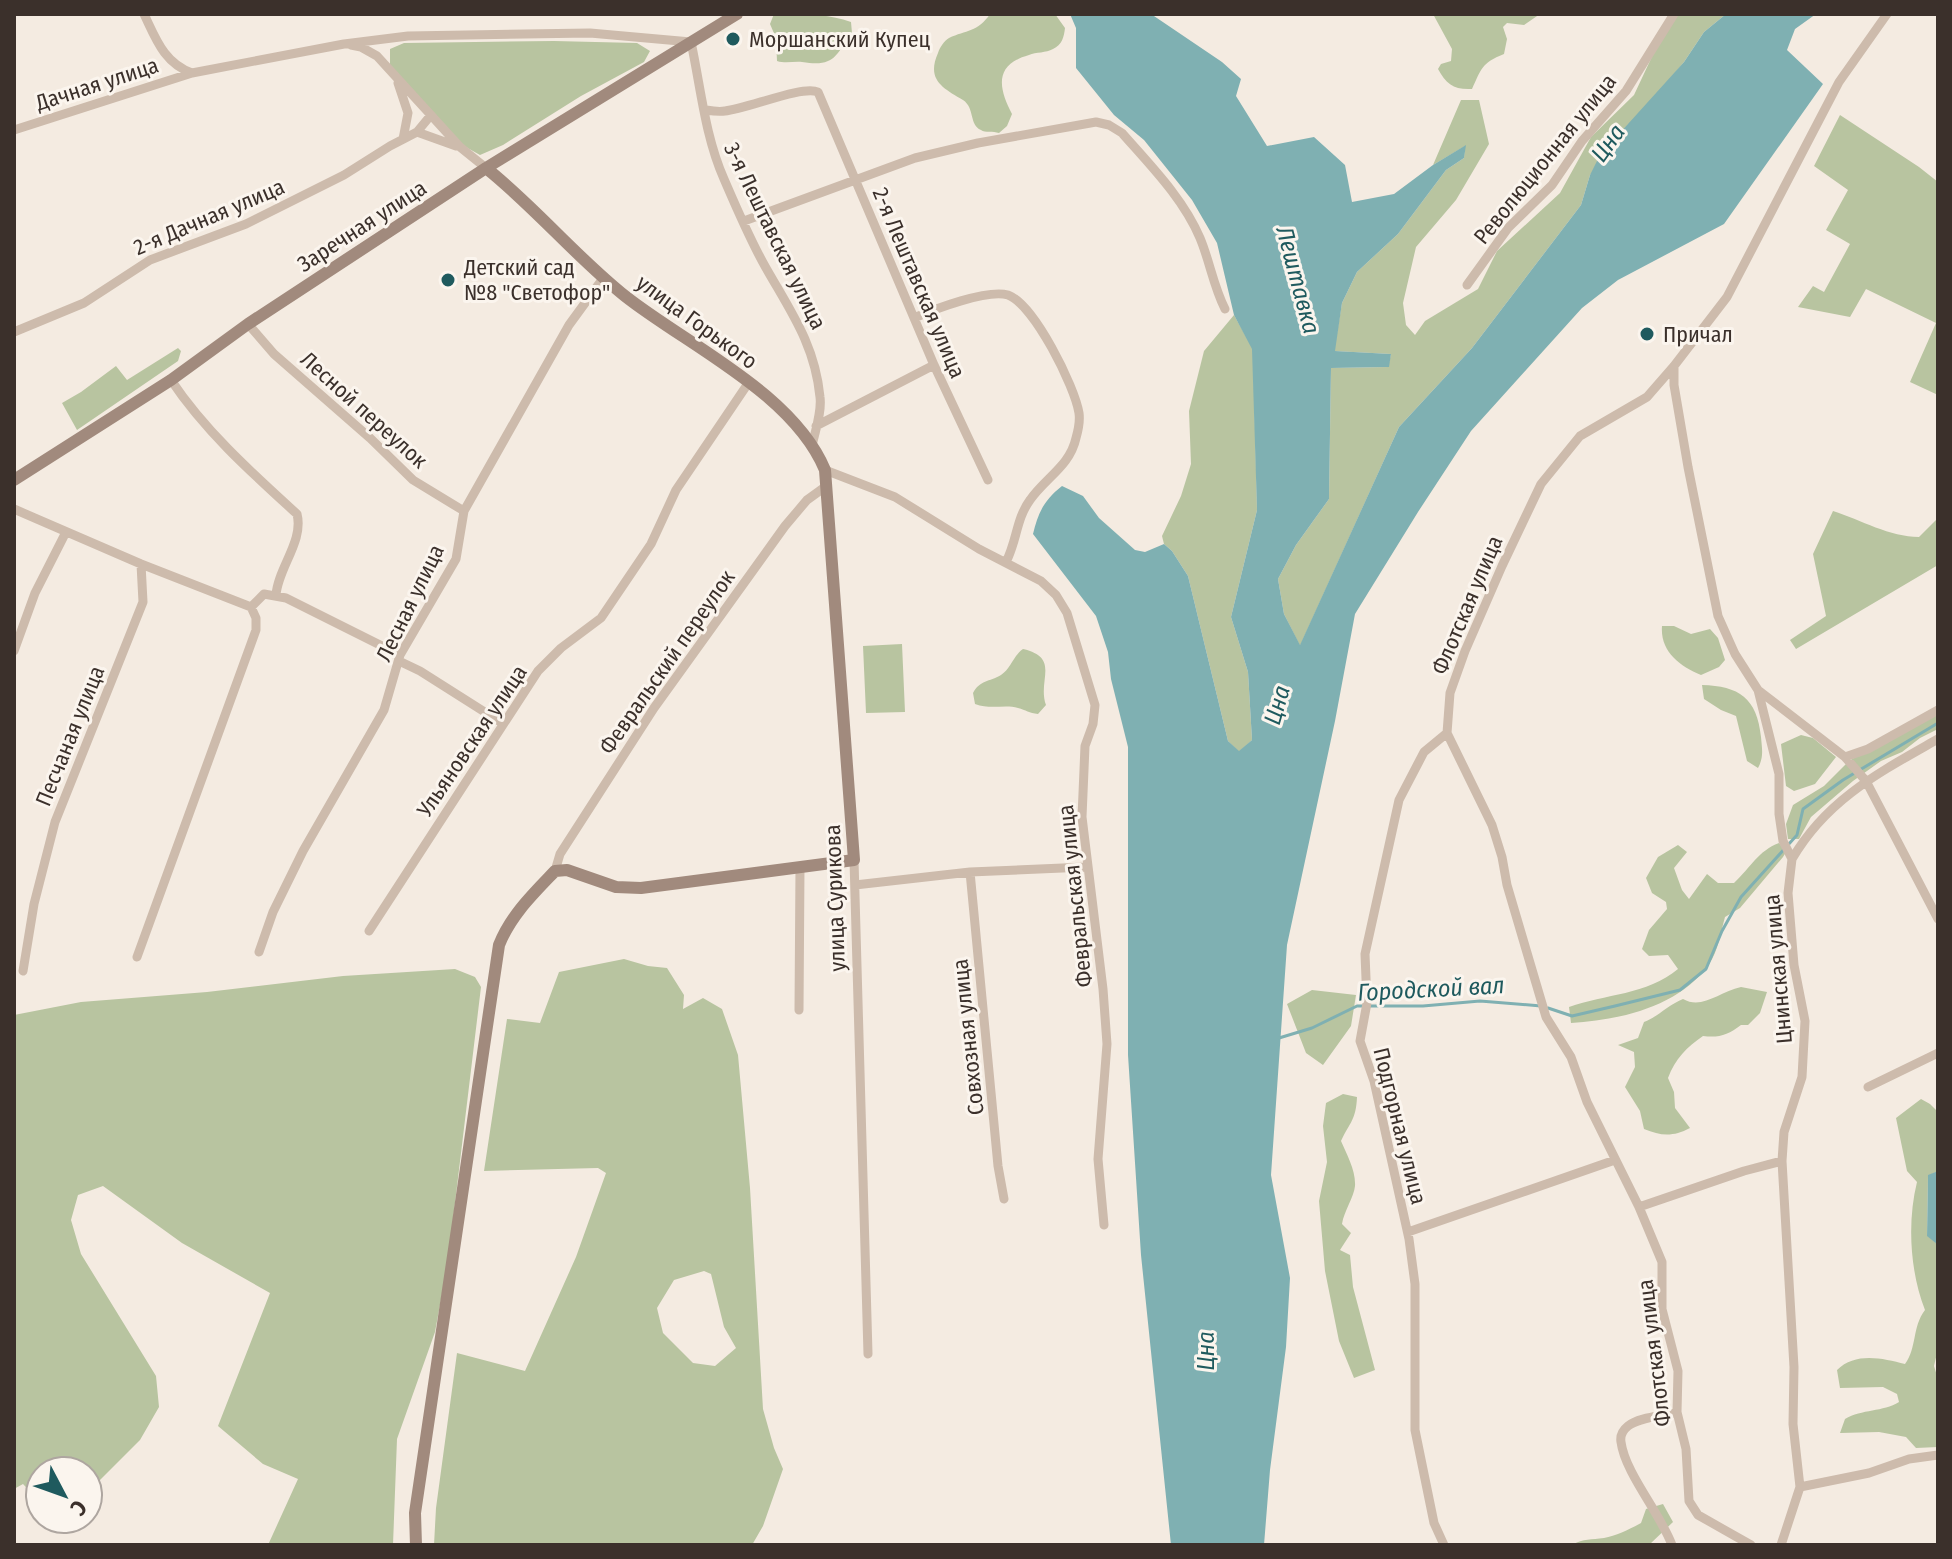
<svg xmlns="http://www.w3.org/2000/svg" width="1952" height="1559" viewBox="0 0 1952 1559" font-family="'Fira Sans Condensed',sans-serif">
<style>
.green{fill:#b8c4a0;fill-rule:evenodd}
.water{fill:#7fb0b2}
.lines{fill:none;stroke-linecap:round;stroke-linejoin:round}
.stream{stroke:#7fb0b2;stroke-width:3}
.street{stroke:#cdbbac;stroke-width:9}
.secondary{stroke:#a18a7d;stroke-width:12}
.poi-dot{fill:#1f5a5e;stroke:#fbf5ee;stroke-width:3}
.labels{text-anchor:middle;dominant-baseline:central;stroke-width:6;stroke-linejoin:round;paint-order:stroke}
.poi-label{font-size:22px;fill:#3b302b;stroke:#fbf5ee;text-anchor:start}
.street-label{font-size:22px;fill:#3b302b;stroke:#fbf5ee}
.water-label{font-size:24px;font-style:italic;fill:#1f5a5e;stroke:#fbf5ee}
</style>
<rect width="100%" height="100%" fill="#f4ebe1"/>
<path class="green" d="M774,14c27,0 52,-1 77,8l1,11c-17,24 -18,34 -50,29 -8,-1 -16,2 -25,-1l-1,-23 -6,-14z
M990,14h65l10,14c-1,9 -3,17 -12,21 -7,4 -17,3 -24,6 -36,10 -30,34 -17,59l-5,12 -8,7c-6,-2 -14,0 -18,-3 -12,-5 -6,-22 -18,-30 -20,-12 -37,-20 -25,-47 2,-6 6,-12 11,-15 17,-8 29,-6 41,-24z
M1433,14h107l-16,11 -17,-2 -4,4 4,12 -3,15c-23,9 -23,16 -32,35 -18,1 -26,-5 -34,-20l3,-5 10,-3 1,-12z
M1678,14h48l-22,18 -20,30 -94,113 -9,30 -109,143 -73,79 -99,219 -16,-32 -6,-35 18,-34 33,-46 2,-131 57,-1 3,-13 -57,-3 8,-48 15,-31 41,-38 48,-64 18,-12 1,-12 -32,19 28,-65h18l10,44 -33,56 -40,47 -13,56 3,22 9,10 10,-14 53,-32 19,-38 63,-58 31,-56 43,-42 22,-47z
M554,41l83,2 13,8 -6,11 -63,34 -78,49 -23,10 -16,-9 -74,-81v-16l14,-6z
M1840,115l79,52 19,15v213l-28,-13 26,-59 -70,-34 -16,28 -52,-10 15,-21 11,6 26,-48 -24,-14 22,-40 -34,-24z
M1234,315l19,34 4,161 -26,107 17,55 4,68 -13,12 -11,-11 -40,-165 -16,-25 -8,-7 -2,-8 19,-40 10,-32 -2,-53 15,-60z
M178,348l3,3 -3,10 -101,69 -15,-27 19,-11 35,-26 11,14z
M1833,511c28,9 57,26 86,26l19,-19v47l-142,84 -6,-9 36,-24 -13,-62z
M1662,626h12l17,8 19,-5 8,9 7,22 -6,7 -18,8c-22,-9 -41,-24 -39,-49z
M902,644l3,68 -39,1 -3,-67z
M1023,649c38,9 14,31 23,56l-8,9c-9,-1 -12,-4 -20,-6 -13,-4 -27,2 -43,-4l-2,-11c7,-13 16,-11 28,-18 10,-6 12,-19 22,-26z
M1702,685c37,1 55,13 59,52 1,12 3,20 -3,31l-11,-7 -11,-45 -15,-6 -17,-11z
M1938,713v16l-18,9 -18,14 -21,9 -28,20 -42,36 -12,22h-11l-2,-15 7,-19 31,-19 25,-25 13,-8z
M1801,735l12,3 23,19 -21,27 -21,7 -8,-5 -5,-42z
M1779,843l7,9 -3,5 -43,51 -15,9c-4,14 -7,35 -16,47 -30,43 -89,56 -138,59l-2,-16c36,-13 78,-12 109,-38l-10,-14 -19,1 -7,-7 7,-19 18,-21 -1,-7 -14,-9 -6,-15 12,-21 20,-12 9,7 -13,16 8,22 7,9 18,-25 11,9h16c17,-16 24,-32 45,-40z
M624,959l24,7 19,2 17,27 -1,14 20,-11 19,11 16,46 12,133 13,221 11,39 9,21 -20,57 -11,19h-318l2,-37 21,-155 68,18 51,-114 30,-84 -8,-5 -114,3 23,-152 33,4 19,-51zM704,1271l7,3 13,53 12,21 -21,18 -22,-3 -30,-30 -6,-25 17,-28z
M455,969l20,8 6,10 -33,274 -13,71 -38,107 -4,106h-125l30,-66 -35,-15 -45,-38 52,-133 -88,-50 -79,-57 -25,9 -7,25 10,34 75,122 3,31 -19,33 -52,52v-21h-48v31l-17,-18 -9,5v-474l67,-13 126,-10 136,-16z
M1741,987l26,5 -7,21 -12,12h-7c-13,10 -22,13 -38,11 -16,11 -28,23 -35,42l6,14 1,16 15,20c-17,9 -29,8 -46,1l-4,-18 -15,-24 10,-20 -1,-15 -16,-7 20,-7 6,-16c15,-6 24,-17 39,-23 19,11 36,-7 58,-12z
M1312,990l44,5 -5,31 -28,39 -17,-12 -19,-49z
M1343,1094l14,3c-1,23 -7,25 -16,44 6,14 15,30 14,45 -1,11 -11,25 -13,38l9,9 -11,17 10,5 3,32 22,83 -21,8 -15,-37 -14,-70 -6,-70 8,-39 -4,-36 3,-23z
M1921,1099l9,5 8,8v59l-10,5 -1,59 11,10v104l-4,17 4,13v68l-22,1 -10,-11 -27,-5 -39,1 5,-14c17,-10 38,-7 54,-17l-2,-8 -14,-7 -43,1 -3,-18c18,-18 45,-12 68,-6 12,-16 7,-37 20,-54 -15,-38 -18,-88 -8,-128l-10,-11 -11,-53z
M1663,1504l10,18 -24,23h-77c12,-7 19,-5 32,-7 12,-2 26,-9 37,-15l5,-14z"/>
<path class="water" d="M1070,14h81l71,48 19,17 -5,17 31,50 47,-9 31,28 7,37 42,-8 39,-29 33,-20 -2,13 -18,12 -48,64 -41,38 -15,31 -7,48 56,3 -2,13 -58,1 -2,131 -33,46 -18,34 6,35 16,31 99,-218 73,-79 109,-143 9,-30 10,-20 84,-93 20,-30 22,-18h90l-21,15 -8,21 36,34 -99,140 -106,56 -36,28 -111,123 -53,81 -63,102 -20,107 -48,224 -16,230 19,103 -4,69 -16,123 -6,75h-93l-30,-290 -13,-200v-308l-17,-68 -3,-27 -12,-36 -63,-82c5,-21 11,-34 29,-48l21,10 16,22 36,32 10,2 19,-8 8,7 16,25 40,165 11,10 13,-11 -4,-68 -17,-55 26,-107 -5,-161 -18,-34 -17,-72 -25,-43 -48,-60 -30,-25 -38,-47v-40z
M1938,1171v74l-11,-9 1,-61z"/>
<g class="lines">
<path class="stream" d="M1548,1008l24,8 43,-10 65,-16 26,-21 16,-38 19,-34 56,-62 6,-26 40,-29 95,-57
M1279,1038l33,-10 45,-22h66l57,-5 61,5"/>
<path class="street" d="M144,14c12,25 20,49 48,59
M351,45l10,2 16,9 83,91 26,21
M398,83l10,30 -5,26
M706,110c6,1 13,2 19,1 22,-2 77,-26 93,-19l116,273 54,115
M431,115l-14,17 39,14
M14,130l178,-57 152,-29 64,-8 182,-3 101,9c10,47 14,94 33,137 13,30 26,61 42,89 25,44 49,77 54,129 2,15 -5,34 -8,49
M744,221l171,-63 63,-15 118,-21 13,3 13,8c28,32 61,65 78,105 10,24 13,47 25,71
M1467,285l41,-57 44,-43 30,-44 44,-50 48,-77
M914,318c21,-9 73,-29 94,-23 26,9 67,92 71,118 1,7 -1,18 -3,25 -6,28 -31,40 -46,62 -14,19 -13,41 -24,62
M248,324l26,30 96,84 43,42 51,31
M14,332l70,-29 66,-43 96,-36 98,-49 46,-29 27,-14
M1674,366v19l14,82 30,149 17,38 23,36 21,84v40l4,27 9,18 -4,34 6,72 11,56 -3,56 -18,55 -2,29 12,206 -1,57 7,63 -19,58
M171,380c34,51 81,93 126,134 7,27 -19,54 -21,81
M816,426l118,-61
M825,470l70,27 84,52 62,32 15,14 11,18 28,92 -2,19 -8,22 -3,71 21,172 4,55 -9,115 6,66
M14,509l127,55 110,43 13,-13 22,4 114,57
M14,651l21,-58 31,-61
M399,661l21,10 82,52
M1758,690l87,67 21,24 72,138
M1845,757l23,-8 70,-39
M1792,859c35,-60 88,-87 146,-120
M854,860l14,494
M555,871l5,-17 94,-146 131,-182 22,-26 18,-13
M970,872l28,294 6,33
M855,885l115,-13 116,-5
M369,931l169,-260 23,-23 40,-30 50,-74 25,-54 73,-108
M259,952l14,-40 30,-61 81,-141 16,-55 56,-96 8,-48 105,-186 35,-48
M137,957l119,-327v-12l-5,-11
M23,971l11,-67 21,-82 88,-220 -2,-38
M799,1010l1,-143
M1868,1087l70,-34
M1639,1207l105,-36 38,-10
M1408,1232l207,-72
M1800,1487l69,-14 40,-14 29,-4
M1444,1545l-10,-22 -19,-93v-146l-6,-45 -35,-158 -14,-40 7,-38 -2,-49 34,-154 25,-48 23,-19
M1672,1545c-12,-32 -47,-72 -51,-103 -1,-6 2,-12 7,-16 11,-9 35,-10 49,-14
M1751,1545l-53,-30 -9,-14 -3,-52 -9,-37 1,-41 -16,-62v-47l-23,-55 -52,-105 -16,-45 -25,-40 -39,-132 -5,-28 -10,-32 -45,-92 3,-40 15,-42 37,-85 39,-82 39,-48 67,-39 27,-31 53,-69 112,-215 48,-68"/>
<path class="secondary" d="M14,480l157,-100 77,-56 238,-156 251,-154
M416,1545l-1,-32 84,-568c12,-30 34,-51 56,-74l12,-1 49,17 25,1 213,-28 -29,-390c-32,-77 -138,-125 -200,-174 -49,-39 -90,-89 -139,-128"/>
</g>
<g class="poi-dot">
<circle cx="733" cy="39" r="8"/>
<circle cx="448" cy="280" r="8"/>
<circle cx="1647" cy="334" r="8"/>
</g>
<g class="labels">
<g class="poi-label">
<text x="749" y="39">Моршанский Купец</text>
<text x="464" y="267">Детский сад<tspan x="464" dy="25">№8 "Светофор"</tspan></text>
<text x="1663" y="334">Причал</text>
</g>
<g class="street-label">
<text transform="translate(97 84) rotate(-18)">Дачная улица</text>
<text transform="translate(1545 159) rotate(-51)">Революционная улица</text>
<text transform="translate(209 217) rotate(-23)">2-я Дачная улица</text>
<text transform="translate(362 226) rotate(-33)">Заречная улица</text>
<text transform="translate(775 236) rotate(64)">3-я Лештавская улица</text>
<text transform="translate(919 283) rotate(67)">2-я Лештавская улица</text>
<text transform="translate(697 322) rotate(36)">улица Горького</text>
<text transform="translate(364 410) rotate(42)">Лесной переулок</text>
<text transform="translate(410 603) rotate(-64)">Лесная улица</text>
<text transform="translate(1467 605) rotate(-67)">Флотская улица</text>
<text transform="translate(667 662) rotate(-55)">Февральский переулок</text>
<text transform="translate(70 736) rotate(-68)">Песчаная улица</text>
<text transform="translate(472 741) rotate(-56)">Ульяновская улица</text>
<text transform="translate(1075 896) rotate(-96)">Февральская улица</text>
<text transform="translate(835 898) rotate(-92)">улица Сурикова</text>
<text transform="translate(1778 969) rotate(-95)">Цнинская улица</text>
<text transform="translate(968 1037) rotate(-96)">Совхозная улица</text>
<text transform="translate(1400 1126) rotate(76)">Подгорная улица</text>
<text transform="translate(1654 1353) rotate(-97)">Флотская улица</text>
</g>
<g class="water-label">
<text transform="translate(1608 143) rotate(-54)">Цна</text>
<text transform="translate(1298 280) rotate(75)">Лештавка</text>
<text transform="translate(1277 705) rotate(-74)">Цна</text>
<text transform="translate(1431 989) rotate(-3)">Городской вал</text>
<text transform="translate(1206 1351) rotate(-90)">Цна</text>
</g>
</g>
<rect width="1952" height="1559" fill="none" stroke="#3b302b" stroke-width="32"/>
<g transform="translate(64 1495) rotate(131)"><circle r="38" fill="#fbf5ee" stroke="#aea6a0" stroke-width="2"/>
<path d="M0-6L14 30L0 20L-14 30Z" fill="#1f5a5e"/>
<text y="-12" font-size="22" font-weight="bold" text-anchor="middle" fill="#3b302b">С</text>
</g>
</svg>
